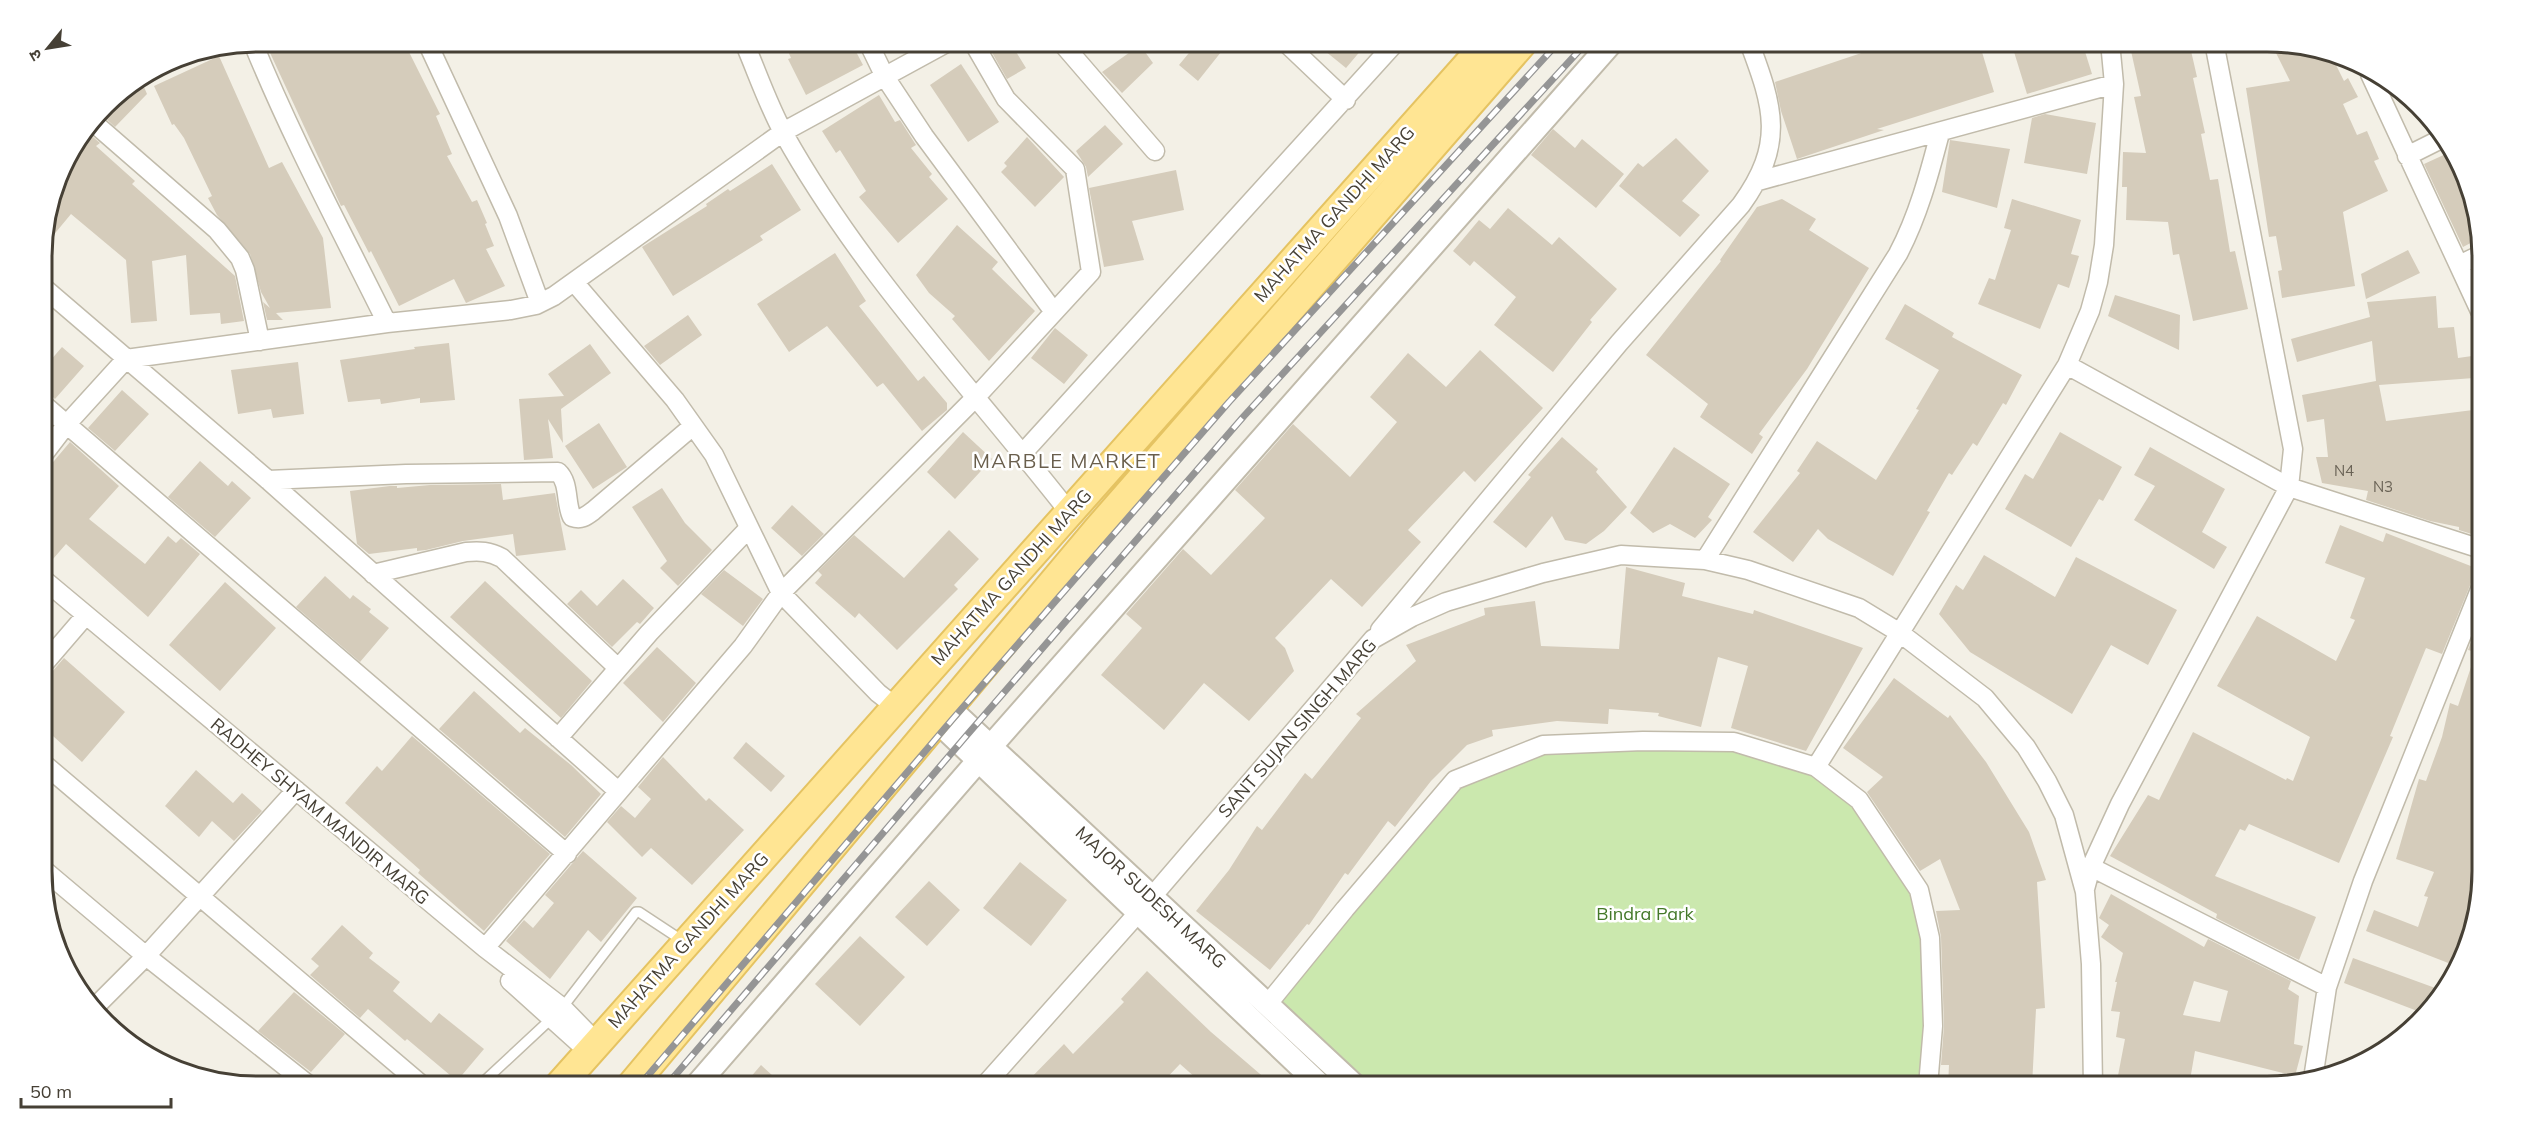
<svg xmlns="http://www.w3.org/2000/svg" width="2524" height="1128" viewBox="0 0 2524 1128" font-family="Mulish,'Noto Sans Devanagari',sans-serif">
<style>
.green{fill:#cbe8ae}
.building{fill:#d5ccbb;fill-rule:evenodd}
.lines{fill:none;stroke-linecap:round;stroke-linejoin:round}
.service-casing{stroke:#c1bbab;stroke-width:12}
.minor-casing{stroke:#c1bbab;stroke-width:21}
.tertiary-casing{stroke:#c1bbab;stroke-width:26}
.primary-casing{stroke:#e5c362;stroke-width:32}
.service{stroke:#fff;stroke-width:9}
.minor{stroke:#fff;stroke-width:18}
.tertiary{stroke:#fff;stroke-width:22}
.primary{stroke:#ffe593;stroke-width:28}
.rail-casing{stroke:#959595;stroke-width:7}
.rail{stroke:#fff;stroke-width:4.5;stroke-dasharray:14;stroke-linecap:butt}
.labels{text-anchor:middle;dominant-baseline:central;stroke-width:5;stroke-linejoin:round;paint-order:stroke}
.number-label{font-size:15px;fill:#6a6356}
.street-label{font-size:18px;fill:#464035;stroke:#fff}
.park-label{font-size:18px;fill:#437828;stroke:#fff}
.neighbourhood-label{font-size:20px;letter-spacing:1.5px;fill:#695e4c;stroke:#fff}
.rim{fill:none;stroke:#464035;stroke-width:3}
</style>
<rect width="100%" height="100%" fill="#f3f0e6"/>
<path class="green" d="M1723,742l93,25 43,33 60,90 9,196h-573l-88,-81 188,-225 88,-35z"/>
<path class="building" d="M265,42h139l36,72 -4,2 16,38 -5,2 25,46 5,-2 10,23 -2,1 9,22 -8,3 19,37 -39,17 -12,-24 -55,27 -28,-55 -2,2 -25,-48 -3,1z
M784,42h67l12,23 -57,30 -18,-36 3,-1z
M986,42h24l16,26 -19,11z
M1198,42h31l-31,39 -19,-16z
M1314,42h54l-22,26z
M1894,42h85l15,50 -117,37 7,1 -87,29 -16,-48 -6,-29z
M2011,42h71l10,32 -65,20z
M2129,42h60l8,35 -4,1 12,55 -4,1 9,46 8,-1 12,73 5,-1 13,58 -55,12 -14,-67 -6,1 -5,-33 -42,-2 1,-33h-5l1,-35 23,1 -12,-56 7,-1z
M2271,43l60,12 13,26 4,-3 10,19 -15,7 14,31 10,-4 12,28 -5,2 14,30 -45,21 12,74 -73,12 -4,-27 4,-1 -6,-34 -7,1 -23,-149 44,-7z
M1140,45l13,18 -31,30 -20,-21z
M219,56l50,112 13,-6 41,76 8,70 -55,5 7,7h-16l-4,-18 7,6 -9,-16 -11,-38 -33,-39 -9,-17 4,-2 -28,-58 -10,-14 -2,1 -18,-39z
M961,64l38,58 -31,20 -38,-57z
M141,80l6,14 -32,33 -14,-13 14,-18z
M879,95l16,27 5,-2 16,25 -5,3 21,26 -3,3 19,22 -50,44 -39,-46 7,-6 -26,-41 -4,3 -14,-22z
M2045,114l51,9 -9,51 -63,-11 8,-45z
M1105,125l18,19 -35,33 -2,-10 -10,-16z
M1553,129l22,19 7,-9 42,35 -28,34 -65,-53z
M87,132l13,11 -4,3 39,35 -3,3 103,92 9,45 -23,3 -1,-11 -30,2 -4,-60 -34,6 5,60 -26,2 -5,-63 -55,-46 -29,35 22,-87z
M1027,137l37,40 -29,30 -34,-35 6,-6 -3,-3z
M1676,138l33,33 -27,30 18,14 -20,22 -61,-51 19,-23 5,4z
M1950,140l60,9 -13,59 -55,-16z
M2448,153l32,76v9l-17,9 -39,-83z
M772,164l29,46 -41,26 3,4 -90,56 -31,-49 65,-41 -1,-2 22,-15 2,2z
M1176,170l8,40 -52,11 12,39 -40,7 -15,-79z
M1782,199l34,20 -7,11 60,38 -62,101 -48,65 4,3 -11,17 -52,-37 8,-13 -62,-49 75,-94 -1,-1 37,-53z
M2012,199l69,21 -10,34 8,2 -10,32 -11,-4 -18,45 -62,-25 11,-26 6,2 16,-50 -7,-2z
M1508,208l44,37 7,-8 58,52 -27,31 2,2 -39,50 -59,-47 22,-28 -42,-36 -4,5 -17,-15 26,-31 11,9z
M957,225l41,37 -6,7 43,42 -46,50 -37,-42 3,-3 -26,-23 -13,-18z
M2408,250l12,23 -54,26 -5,-25z
M835,253l31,48 -7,5 59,75 6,-5 23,27v7l-25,21 -39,-48 -6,4 -50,-61 -38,26 -32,-48z
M2115,295l65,20 -1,35 -71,-34z
M2436,296l2,32 16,-1 4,31 14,-2 2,22 -95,7 7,36 95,-12v128l-22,-7v-3l-29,-6 -64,-21 2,-9 -46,-8 -6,-26h12l-4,-38 -17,3 -5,-27 74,-14 -4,-40 -75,21 -6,-23 79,-22 -3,-15z
M1905,304l49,29 -2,4 70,38 -16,30 -3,-2 -26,43 -4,-3 -21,32 -3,-2 -22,38 3,1 -37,64 -65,-37 -10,-10 -25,33 -40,-30 47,-59 -3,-2 20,-30 59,39 43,-70 -3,-1 23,-39 -54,-31z
M688,315l14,20 -42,30 -16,-19z
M1055,328l33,27 -24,29 -33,-26z
M449,343l6,57 -35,3v-5l-39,6 -1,-5 -32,3 -8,-42 75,-11 -1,-2z
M590,344l21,29 -50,36 2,34 -15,-24 5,39 -29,2 -5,-61 45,-3 -16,-22z
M62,347l22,19 -29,33 -12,-11v-19z
M1480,350l63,58 -68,74 -11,-11 -56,59 13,12 -59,65 -31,-28 -56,59 10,10 9,23 -45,50 -45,-38 -40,47 -63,-55 41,-47 -16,-14 57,-65 28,26 54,-57 -30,-28 58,-66 57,53 47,-55 -27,-25 38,-44 38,34z
M298,362l6,52 -31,4 -2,-9 -33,5 -7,-44z
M122,390l27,24 -34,37 -27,-23z
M599,423l28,44 -34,22 -28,-43z
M963,432l29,27 -37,40 -28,-27z
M2060,432l62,35 -19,34 -4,-2 -28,48 -66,-38 20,-35 8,5z
M1562,437l36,32 -2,3 31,35 -23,24 -18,13 -21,-4 -13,-24 -26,32 -33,-26 38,-45 -3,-2z
M70,442l49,44 -30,33 56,45 23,-28 8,7 5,-5 19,16 -52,63 -82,-73 -13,15 -10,-9v-76z
M1674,447l56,37 -22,33 4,3 -17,18 -25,-14 -17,9 -23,-20z
M2150,447l75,42 -23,43 25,15 -13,22 -80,-49 21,-34 -21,-11z
M200,461l28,25 4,-5 19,17 -36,39 -47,-40z
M501,484l2,16 52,-7 11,57 -50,6 -3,-22 -50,7 -37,9 -9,1v-3l-48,6 -12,-10 -7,-53 40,-5h7v2l33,-3z
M662,488l23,35 27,27 -34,36 -18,-18 7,-7 -35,-54z
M792,505l32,29 -22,22 -31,-28z
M2340,525l43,17 3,-9 95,37v6l-6,2 -4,5 -29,71 -16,-6 -36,88 3,1 -54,126 -90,-39 -4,7 -5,-2 -25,47 101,41 -17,43 -83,-42 1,-4 -107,-58 38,-61 11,5 34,-68 93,48 1,-2 6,3 17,-44 -93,-51 40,-70 79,45 19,-41 -5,-2 15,-40 -40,-15z
M949,530l30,29 -25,26 4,4 -61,61 -38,-37 -4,5 -40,-35 7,-8 -4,-4 36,-36 50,43z
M1984,555l71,42 21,-40 101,53 -29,55 -37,-20 -39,69 -102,-62 -31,-38 17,-29 7,5z
M1626,567l59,16 -3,13 71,18 1,-4 109,38 -57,103 -75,-23 17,-62 -30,-9 -17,70 -43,-11 1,-3 -50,-4 -1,15 -51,-3 -65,9 1,6 -26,9 -36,36 -36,46 -7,-6 -40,54 -3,-2 -36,52 -2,-1 -37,46 -74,-59 33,-41 28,-44 5,4 43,-57 7,6 49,-61 -5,-4 60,-53 -10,-16 79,-30 -1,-7 51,-7 6,45 78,3z
M724,570l39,29 -20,27 -42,-32z
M325,576l25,23 3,-4 18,14 -2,3 20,16 -29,34 -64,-55z
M623,579l31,29 -14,16 -3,-2 -25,25 -45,-43 14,-14 16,16z
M485,581l107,100 -31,37 -111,-101z
M225,582l51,46 -56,63 -51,-46z
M2481,616l1,255 -14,71 -12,24 -90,-35 8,-21 44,17 10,-30 -4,-1 10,-24 -38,-13 23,-80 7,2 16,-44 8,-34 8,3 18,-54 -8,-2z
M657,647l39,36 -33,39 -40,-39z
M64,658l61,54 -43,50 -38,-34 -1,-52 8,-3z
M1894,678l54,40 2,-3 36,47 43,70 17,48 -9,2 8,126 -9,1 -4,77h-84l1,-21h-8l3,-39 -3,-89 -5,-26 24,-1 -20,-51 -20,12 -53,-79 16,-15 -40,-29z
M474,691l46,42 5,-5 46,37 30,29 -36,43 -126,-108z
M412,736l138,118 -66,77 -66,-58 2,-3 -75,-67 32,-37 5,5z
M746,742l39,34 -14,16 -38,-34z
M663,757l43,44 3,-3 35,32 -52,55 -41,-37 -9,9 -35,-35 14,-16 14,12 16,-19 -13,-12z
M196,770l37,33 9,-10 20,18 -28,30 -22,-20 -13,16 -34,-31z
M583,851l54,47 -36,44 -13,-12 -38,49 -44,-38 18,-21 9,8 21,-25 -9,-8z
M1020,862l47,38 -36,46 -48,-38z
M929,881l31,29 -33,36 -32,-29z
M2111,894l93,53 4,-8 83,42 -3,8 11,7 -5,48 9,2 -8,30 -100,-25 -6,35h-73l9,-47 -9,-2 4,-25 -9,-1 6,-29h-2l8,-29 -22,-16 8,-12 -10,-7zM2194,981l34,10 -8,31 -37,-7z
M342,925l31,28 -4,5 31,24 -7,9 38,32 8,-10 45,36 -27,32 -50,-42 -2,2 -37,-32 -8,9 -50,-43 9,-9 -8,-7z
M860,936l45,41 -45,49 -45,-42z
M2353,958l85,31 -18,23 -76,-29z
M1147,971l64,61 63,54h-69l-25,-22 -21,22h-136l41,-42 9,10 51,-52 -3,-3z
M294,992l51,42 -34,38 -53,-41z
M761,1065l23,21h-41z"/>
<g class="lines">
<g class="service-casing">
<path id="service" d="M562,1008l74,-96h3l44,29
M479,1086l73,-68"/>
</g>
<g class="minor-casing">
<path id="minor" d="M427,42l81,174 32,87
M744,42c13,30 24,63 40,92 77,138 188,254 285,378
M868,42l17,35 39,59 130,176
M1061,42l94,109
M1285,42l61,58
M253,43c39,96 88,187 134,280
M2370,74l110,237
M94,123l123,107 23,28 5,12 15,71
M2407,156l36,-18
M1758,181l356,-97
M2459,265l21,-10
M574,282l101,118 39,55 67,138 97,100 18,14
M43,287l225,193 350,311
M2067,365l222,122 192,62
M43,404l524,450
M1023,453l373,-411
M43,455l23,-30 60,-66 261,-36 124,-13 25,-5 18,-9 229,-164 165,-90
M268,480l138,-6 152,-2c12,11 7,31 14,45 9,3 13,0 21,-6l100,-85
M1705,560l193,-306c20,-38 31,-79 42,-121
M373,574l93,-22c14,-1 23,-1 36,6l116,110
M43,579l442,369 78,60 34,35
M1380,630l239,-287 122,-138c44,-61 33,-97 8,-163
M43,665l43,-50
M558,738l91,-105 100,-105
M44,764l379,322
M1816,767l251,-402 23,-54 8,-29 6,-37 10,-161 -4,-42
M2091,867l236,120
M44,870l102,86 164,130
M2085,889l6,-22 29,-63 169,-317 4,-38 -79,-407
M485,948l258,-302 38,-53 195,-196 115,-125 -16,-103 -69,-70 -33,-57
M510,981l79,71
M1267,1005l78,-96 110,-129 88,-35 100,-4 91,1 82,25 43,33 60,90 11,48 3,88 -5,60
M94,1008l52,-52 150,-166
M2313,1079l14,-92 36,-106 118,-294
M984,1086l154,-173 235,-274 39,-22 34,-15 97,-29 78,-18 84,5 43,10 111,38 41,25 85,65 41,49 21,34 17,34 21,77 6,72 2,122"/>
</g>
<g class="tertiary-casing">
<path id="tertiary" d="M948,707l407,379
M936,720l385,366
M696,1086l295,-340 621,-704"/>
</g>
<g class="primary-casing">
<path id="primary" d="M559,1086l929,-1044
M631,1086l467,-557 425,-487"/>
</g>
<use href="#service" class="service"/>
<use href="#minor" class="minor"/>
<use href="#tertiary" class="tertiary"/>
<use href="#primary" class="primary"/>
<g class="rail-casing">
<path id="rail" d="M639,1086l312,-365 278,-319 330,-360
M666,1086l301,-351 277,-319 343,-374"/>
</g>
<use href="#rail" class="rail"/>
</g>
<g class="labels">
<g class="number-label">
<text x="2344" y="470">N4</text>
<text x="2383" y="486">N3</text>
</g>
<g class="street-label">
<text transform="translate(1334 214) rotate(-48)">MAHATMA GANDHI MARG</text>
<text transform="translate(1011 577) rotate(-48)">MAHATMA GANDHI MARG</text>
<text transform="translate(1297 728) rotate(-49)">SANT SUJAN SINGH MARG</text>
<text transform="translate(320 811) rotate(40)">RADHEY SHYAM MANDIR MARG</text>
<text transform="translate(1151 897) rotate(43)">MAJOR SUDESH MARG</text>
<text transform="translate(688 940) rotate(-48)">MAHATMA GANDHI MARG</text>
</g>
<g class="park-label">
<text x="1645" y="913">Bindra Park</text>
</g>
<g class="neighbourhood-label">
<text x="1067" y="460">MARBLE MARKET</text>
</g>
</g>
<path d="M0 0H2524V1128H0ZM257 52H2267A205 205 0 0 1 2472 257V871A205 205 0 0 1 2267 1076H257A205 205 0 0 1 52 871V257A205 205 0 0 1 257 52Z" fill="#fff" fill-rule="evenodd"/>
<path class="rim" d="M257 52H2267A205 205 0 0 1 2472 257V871A205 205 0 0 1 2267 1076H257A205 205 0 0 1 52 871V257A205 205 0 0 1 257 52Z"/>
<g transform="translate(48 48) rotate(240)" stroke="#ffffff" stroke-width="4.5" paint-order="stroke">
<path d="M0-4.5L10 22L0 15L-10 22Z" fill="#464035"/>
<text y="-9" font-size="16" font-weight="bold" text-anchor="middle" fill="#464035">उ</text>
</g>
<path d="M21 1098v9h150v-9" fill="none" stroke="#464035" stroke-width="3"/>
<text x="30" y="1098" font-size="18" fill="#464035" stroke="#ffffff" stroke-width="4.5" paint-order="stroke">50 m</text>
</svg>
